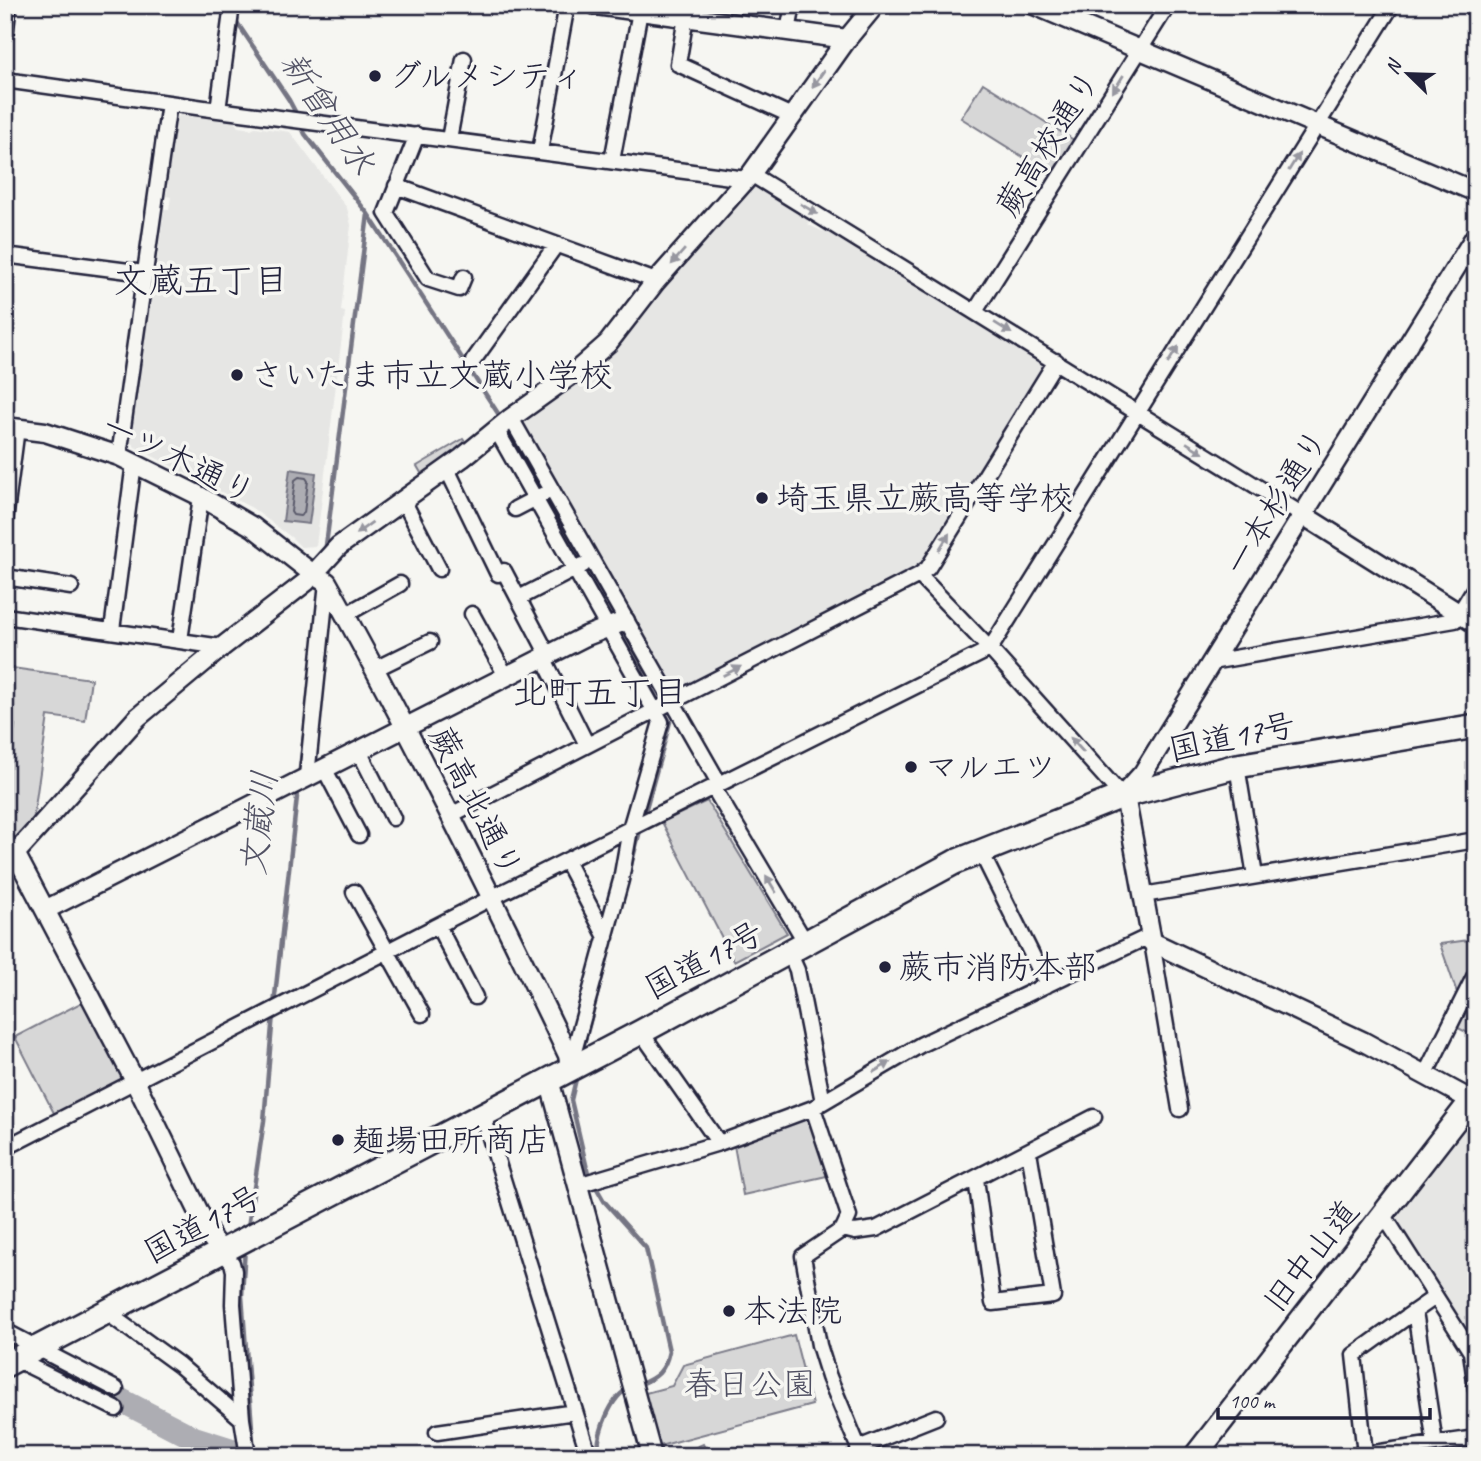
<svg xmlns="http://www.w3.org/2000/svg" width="1481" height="1461" viewBox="0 0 1481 1461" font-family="Caveat,'Klee One',sans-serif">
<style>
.built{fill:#e6e6e4}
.green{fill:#d7d7d7;stroke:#7c7c89;stroke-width:2}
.water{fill:#adadb3;stroke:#757583;stroke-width:2}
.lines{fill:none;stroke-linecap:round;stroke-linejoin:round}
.shore{stroke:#5a5a6b;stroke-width:2}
.stream{stroke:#757583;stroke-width:4.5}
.river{stroke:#adadb3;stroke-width:24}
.minor-casing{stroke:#22223b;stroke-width:19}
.tertiary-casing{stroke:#22223b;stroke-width:23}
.primary-casing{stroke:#22223b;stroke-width:26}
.trunk-casing{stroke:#22223b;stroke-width:28}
.minor{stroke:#f6f6f2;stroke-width:14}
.tertiary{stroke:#f6f6f2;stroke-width:18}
.primary{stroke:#f6f6f2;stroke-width:21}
.trunk{stroke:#f6f6f2;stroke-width:23}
.oneway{fill:#9797a0}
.poi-dot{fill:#22223b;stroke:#f6f6f2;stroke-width:2.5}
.labels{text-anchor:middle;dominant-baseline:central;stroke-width:7;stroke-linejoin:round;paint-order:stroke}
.poi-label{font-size:33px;fill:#22223b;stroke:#f6f6f2;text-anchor:start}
.street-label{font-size:33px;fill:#22223b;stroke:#f6f6f2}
.park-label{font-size:33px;fill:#4f4f62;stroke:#f6f6f2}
.water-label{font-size:35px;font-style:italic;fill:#535365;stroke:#f6f6f2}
.neighbourhood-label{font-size:35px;fill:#22223b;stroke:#f6f6f2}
</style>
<rect width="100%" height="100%" fill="#f6f6f2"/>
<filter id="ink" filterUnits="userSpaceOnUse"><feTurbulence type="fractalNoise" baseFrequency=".0143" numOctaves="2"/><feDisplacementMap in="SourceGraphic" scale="14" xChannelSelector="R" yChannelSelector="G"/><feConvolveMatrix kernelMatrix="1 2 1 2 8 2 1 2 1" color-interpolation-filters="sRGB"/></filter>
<g filter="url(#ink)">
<path class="built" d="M180,115l54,6 4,6 13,2 4,-2 35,5 57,76 4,17 -10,86 4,1 -29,234 -15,1 -10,-10 -39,-29 -117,-61 -7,-9 20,-147h5l11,-82h5l2,-12 -5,-1 2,-11 -5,-1 11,-64z
M757,186l49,30 3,9 13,6 9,1 215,134 -126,202 -241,125 -11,-4 -149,-261 3,-12 142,-134 85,-95z
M1476,1109v235l-84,-126z"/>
<path class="green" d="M983,83l94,59 -22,35 -94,-59z
M463,439l6,8 -45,31 -7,-12z
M5,667l86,12 -6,42 -37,-5 -15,105 -15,19c-6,-2 -9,-5 -12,-11 -6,-18 6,-82 9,-104l-10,-2z
M707,801l80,132 -53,28 -72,-139z
M1476,939v98l-22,-11 8,-19 -22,-63z
M92,997l43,84 -77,40 -43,-84z
M807,1114l24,61 -88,20 -9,-50z
M794,1335l18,70 -156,42 -14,-53 30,-8 11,-21z
M703,1444l5,12h-33z"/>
<path class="water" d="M290,469l26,4 -7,51 -26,-3z"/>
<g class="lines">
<path class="shore" d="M299,477l7,1 2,3 -4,32 -4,3 -7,-1 -2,-3 4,-32z"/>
<path class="stream" d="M234,18l55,82 9,17
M301,125l4,9 63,80 135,207
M507,429l106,191
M325,553l43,-339
M618,627l52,95 -27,97
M299,776l5,-40
M274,1005l24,-217
M582,1052l59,-225
M577,1075l-6,25 17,73 16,28 42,47 23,103c-4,20 -12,27 -31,34
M248,1227l16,-106 9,-107
M245,1247l-3,49 11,145
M599,1456c-4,-20 12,-61 31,-68"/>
<path class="river" d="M57,1367l137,71 41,13 1,5"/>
<g class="minor-casing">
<path id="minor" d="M686,17l-8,47 114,52
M788,31l5,-26
M5,36l4,-31
M5,80l213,30 528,69
M218,110l14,-105
M417,135l-31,78 42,66 31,10 5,-12
M449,139l15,-80
M540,151l27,-146
M612,161l28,-150
M751,174l552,341
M396,186l260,95
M5,255l139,18
M976,310l192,-305
M473,361l83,-116
M511,418l208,365
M497,431l164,291 -31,107 -9,51 -51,186
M119,456l50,-353
M447,469l51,105
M403,500l36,69
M515,509l27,-14
M5,521l12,-93
M504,571l44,84
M919,575l71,74 132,147
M5,577l66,10
M519,598l64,-33
M472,614l34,62
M345,615l55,-31
M5,616l217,31
M112,630l22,-167
M180,640l21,-143
M543,657l44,88
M1211,662l244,-42 21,-34
M375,669l55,-27
M359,751l34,67
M1237,766l18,110
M324,768l35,67
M307,776l20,-194
M713,787l93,156
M449,816l470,-241 9,-7 128,-207
M5,839l10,14
M981,852l66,133
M566,861l40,76
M354,892l68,122
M1143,895l333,-55
M438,926l37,71
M789,952l8,18 26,132
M641,1032l78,111
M1425,1075l51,-102
M813,1108l36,108 -6,13 -40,27 16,89 10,32 33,79
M483,1115l106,341
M5,1148l486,-250 499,-249 402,-644
M976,1179l17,124 60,-7 -24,-145
M578,1185l141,-42 94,-35 109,-64 221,-105 9,3 28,167
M1383,1214l88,138 5,37
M843,1229l12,3 21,-3 218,-112
M222,1251l10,12 2,8 -1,33 9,115 6,37
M1435,1297l-20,14 20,133
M106,1312l73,53 63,54
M5,1331l111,58
M13,1358l103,51
M437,1432l138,-20
M858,1448l78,-31
M1365,1454l-11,-99 61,-44
M1353,1456l123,-18"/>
</g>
<g class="tertiary-casing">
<path id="tertiary" d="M596,5l251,34
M1034,5l442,187
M5,427l40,5 74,24 77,38 57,33 60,47 14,8c86,154 165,314 241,473l2,12
M1303,515l173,109
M15,853l120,228 77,158 10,12
M5,865l133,-148 84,-70 84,-65 33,-36 123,-88 49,-40 63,-45 34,-30 48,-62 95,-107 96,-135 28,-34
M47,909l539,-273 39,-15
M549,1080l103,376
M1471,1100l-107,-58 -212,-100 -25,-135 -5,-11 21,-23 333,-538"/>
</g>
<g class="primary-casing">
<path id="primary" d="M1195,1456l281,-362"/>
</g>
<g class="trunk-casing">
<path id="trunk" d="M5,1365l636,-333 314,-170 167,-66 115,-30 239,-40"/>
</g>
<use href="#minor" class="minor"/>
<use href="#tertiary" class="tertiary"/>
<use href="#primary" class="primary"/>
<use href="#trunk" class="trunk"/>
</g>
<defs><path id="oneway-solid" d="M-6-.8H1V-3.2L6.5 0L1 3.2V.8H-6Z" transform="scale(1.75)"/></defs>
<g class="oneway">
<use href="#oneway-solid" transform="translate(818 79) rotate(125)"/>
<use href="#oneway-solid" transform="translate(1118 84) rotate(122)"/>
<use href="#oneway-solid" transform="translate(1294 162) rotate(-58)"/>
<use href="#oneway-solid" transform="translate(809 209) rotate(31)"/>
<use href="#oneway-solid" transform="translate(678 257) rotate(131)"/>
<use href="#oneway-solid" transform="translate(1003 328) rotate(32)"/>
<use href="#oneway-solid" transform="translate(1173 355) rotate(-58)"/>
<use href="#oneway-solid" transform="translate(1195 448) rotate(32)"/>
<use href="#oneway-solid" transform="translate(364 528) rotate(144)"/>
<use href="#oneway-solid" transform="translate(944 542) rotate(-58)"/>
<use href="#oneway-solid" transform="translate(732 671) rotate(-27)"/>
<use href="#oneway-solid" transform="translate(1077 745) rotate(-132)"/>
<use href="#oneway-solid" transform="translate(771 884) rotate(-121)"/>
<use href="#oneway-solid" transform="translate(882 1067) rotate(-31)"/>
</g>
</g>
<g class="poi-dot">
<circle cx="375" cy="76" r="7"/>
<circle cx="237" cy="375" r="7"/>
<circle cx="762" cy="498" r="7"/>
<circle cx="911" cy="767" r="7"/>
<circle cx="885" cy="967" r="7"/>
<circle cx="338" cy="1140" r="7"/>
<circle cx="729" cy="1311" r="7"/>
</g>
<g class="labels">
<g class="poi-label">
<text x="389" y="76">グルメシティ</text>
<text x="251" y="375">さいたま市立文蔵小学校</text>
<text x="776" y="498">埼玉県立蕨高等学校</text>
<text x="925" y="767">マルエツ</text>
<text x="899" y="967">蕨市消防本部</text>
<text x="352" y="1140">麺場田所商店</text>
<text x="743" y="1311">本法院</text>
</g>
<g class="street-label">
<text transform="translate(1048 143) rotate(-58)">蕨高校通り</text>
<text transform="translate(179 459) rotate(26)">一ツ木通り</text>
<text transform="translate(1276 502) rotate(-58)">一本杉通り</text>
<text transform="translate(1232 737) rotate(-12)">国道17号</text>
<text transform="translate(476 802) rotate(63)">蕨高北通り</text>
<text transform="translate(704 960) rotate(-28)">国道17号</text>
<text transform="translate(203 1224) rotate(-28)">国道17号</text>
<text transform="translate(1311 1256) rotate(-52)">旧中山道</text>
</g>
<g class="park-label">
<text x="750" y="1384">春日公園</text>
</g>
<g class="water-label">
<text transform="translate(328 113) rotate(56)">新曾用水</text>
<text transform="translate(259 823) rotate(-83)">文蔵川</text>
</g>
<g class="neighbourhood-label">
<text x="201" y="280">文蔵五丁目</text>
<text x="600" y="692">北町五丁目</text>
</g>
</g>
<rect width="1481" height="1461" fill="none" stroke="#f6f6f2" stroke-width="28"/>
<rect x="14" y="14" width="1453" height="1433" fill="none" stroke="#22223b" stroke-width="2.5" filter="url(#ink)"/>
<g transform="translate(1408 74) rotate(293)" stroke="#f6f6f2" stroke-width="5" paint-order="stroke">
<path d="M0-5L12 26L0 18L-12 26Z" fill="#22223b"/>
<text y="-10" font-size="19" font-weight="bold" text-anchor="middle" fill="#22223b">N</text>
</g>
<path d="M1218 1408v10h212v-10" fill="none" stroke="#22223b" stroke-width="3.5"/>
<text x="1229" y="1408" font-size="21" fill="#22223b" stroke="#f6f6f2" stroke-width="5" paint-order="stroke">100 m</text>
</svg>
